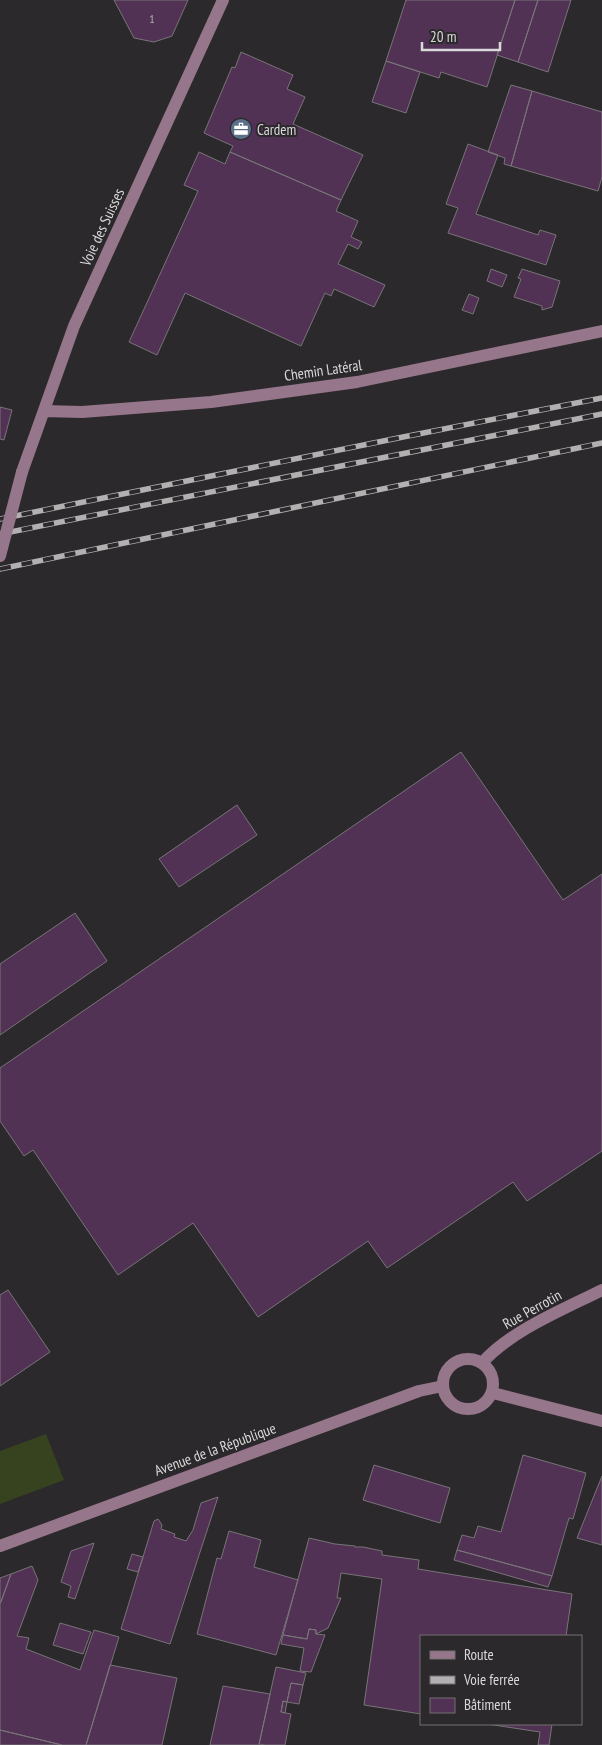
<svg xmlns="http://www.w3.org/2000/svg" width="602" height="1745" viewBox="0 0 602 1745" font-family="'PT Sans Narrow',sans-serif">
<style>
.green{fill:#37431e}
.building{fill:#513154;stroke:#787478}
.lines{fill:none;stroke-linecap:round;stroke-linejoin:round}
.secondary{stroke:#96768a;stroke-width:12}
.rail-casing{stroke:#b2b0b1;stroke-width:5.5}
.rail{stroke:#2c292c;stroke-width:4;stroke-dasharray:11;stroke-linecap:butt}
.secondary-bridge{stroke:#96768a;stroke-width:12}
.labels{text-anchor:middle;dominant-baseline:central;stroke-width:4;stroke-linejoin:round;paint-order:stroke}
.number-label{font-size:12px;fill:#b8aeb8}
.poi-label{font-size:15px;fill:#dad8d9;stroke:#2c292c;text-anchor:start}
.street-label{font-size:15px;fill:#dad8d9;stroke:#2c292c}
</style>
<rect width="100%" height="100%" fill="#2c292c"/>
<path class="green" d="M46,1434l18,46 -64,24v-53z"/>
<path class="building" d="M114,0h74l-16,36 -18,6 -20,-4z
M406,0h109l-28,87 -46,-15 -2,6 -53,-17z
M515,0h23l-20,62 -21,-7z
M538,0h33l-23,72 -30,-10z
M241,52l52,23 -6,14 18,8 -12,27 70,31 -22,45 -111,-48 3,-6 -29,-13 28,-66 3,1z
M386,61l34,11 -14,41 -34,-11z
M511,85l21,6 -21,75 -7,-2 1,-6 -17,-6z
M532,91l70,21v65l-4,14 -87,-25z
M468,144l30,11 -22,59 62,21 2,-5 16,5 -10,30 -98,-32 10,-25 -12,-4z
M199,152l26,12 5,-12 111,48 -5,11 22,10 -7,16 11,5 -4,7 -10,-5 -10,20 47,21 -11,22 -40,-18 -3,7 -6,-3 -24,53 -116,-53 -28,62 -28,-13 69,-151 -14,-6z
M491,269l16,6 -5,12 -15,-6z
M522,269l38,12 -8,26 -10,3v-4l-28,-9 7,-18 -3,-1z
M469,294l10,4 -6,16 -11,-4z
M0,407l12,3 -8,30 -4,-1z
M461,752l102,148 39,-26v277l-75,50 -14,-19 -126,86 -19,-27 -110,76 -65,-94 -75,52 -85,-125 -9,6 -24,-35v-53z
M237,805l20,30 -78,52 -20,-28z
M75,913l32,48 -107,74v-71z
M8,1290l42,62 -50,34v-91z
M523,1455l63,18 -13,46 -4,-1 -17,58 -95,-26 5,-15 12,3 4,-12 23,6z
M374,1465l76,23 -10,35 -77,-23z
M602,1476v69l-25,-7z
M218,1497l-48,147 -49,-15 33,-108 4,-2 4,6 -1,4 14,5 -1,3 12,4 7,-11 8,-27z
M229,1531l32,9 -7,27 44,13 -22,75 -79,-21 20,-76 4,1z
M309,1538l26,6 20,2v1h8l19,4v4l37,5 -1,9 154,25 -6,42h-145v78l-57,-9 18,-126 -41,-6 -4,25h4l-13,30 -12,6v-4l-7,-1 -2,10 -24,-4z
M94,1543l-19,56 -7,-2 3,-11 -10,-4 10,-31z
M457,1550l95,26 -4,11 -94,-27z
M132,1554l11,3 -5,15 -11,-3z
M32,1566l6,14 -21,56 12,2 -3,11 54,21 14,-40 25,7 -33,108h-24l-62,-15v-126l11,-30z
M11,1574l-10,28h-1v-24z
M60,1623l31,9 -8,22 -30,-9z
M309,1629l7,1v4l9,1 -14,37 -11,-1 4,-23 -23,-4 2,-9 24,4z
M110,1665l67,13 -15,67h-76z
M276,1667l30,6 -3,12 -12,-2 -4,19 -4,-1 -2,11 10,2 -6,31h-20l-6,-1z
M291,1683l12,2 -4,19 -12,-2z
M223,1686l47,8 -11,51h-49z
M283,1701l4,1 -2,11 -4,-1z
M487,1724h65l-3,21h-11l2,-13z
M0,1730l62,15h-62z"/>
<g class="lines">
<path class="secondary" d="M44,411l38,1 129,-10 146,-20 245,-51
M22,472l52,-146 149,-326
M443 1384a25 25 0 1 1 50 0a25 25 0 1 1-50 0Z
M482,1363c28,-32 82,-54 120,-73
M493,1393l109,28
M0,1546l419,-155 24,-5"/>
<g class="rail-casing">
<path id="rail" d="M0,519l403,-82 199,-39
M0,534l602,-120
M0,569l602,-126"/>
</g>
<use href="#rail" class="rail"/>
<path class="secondary-bridge" d="M0,556l22,-84"/>
</g>
<defs>
<g id="office-disc" transform="scale(1.125)"><circle r="9.5" fill="#5c6f8a" stroke="#2c292c"/><path d="M-6-3h4V-5.5h4V-3h4V5H-6ZM-1-4.5V-3h2v-1.5ZM-6 0V1H6V0Z" fill="#fff"/></g>
</defs>
<g fill-rule="evenodd">
<use href="#office-disc" x="241" y="129"/>
</g>
<g class="labels">
<g class="number-label">
<text x="152" y="18">1</text>
</g>
<g class="poi-label">
<text x="257" y="129">Cardem</text>
</g>
<g class="street-label">
<text transform="translate(102 227) rotate(-65)">Voie des Suisses</text>
<text transform="translate(323 370) rotate(-8)">Chemin Latéral</text>
<text transform="translate(532 1309) rotate(-29)">Rue Perrotin</text>
<text transform="translate(215 1449) rotate(-20)">Avenue de la République</text>
</g>
</g>
<rect x="420" y="1635" width="162" height="90" fill="#2c292c" stroke="#726f71"/>
<rect x="430" y="1651" width="25" height="8" fill="#96768a" stroke="#726f71"/>
<text x="464" y="1660" font-size="15" fill="#dad8d9">Route</text>
<rect x="430" y="1676" width="25" height="8" fill="#b2b0b1" stroke="#726f71"/>
<text x="464" y="1685" font-size="15" fill="#dad8d9">Voie ferrée</text>
<rect x="430" y="1698" width="25" height="15" fill="#513154" stroke="#726f71"/>
<text x="464" y="1710" font-size="15" fill="#dad8d9">Bâtiment</text>
<path d="M422 42v8h78v-8" fill="none" stroke="#dad8d9" stroke-width="2.5"/>
<text x="430" y="42" font-size="15" fill="#dad8d9" stroke="#2c292c" stroke-width="4" paint-order="stroke">20 m</text>
</svg>
